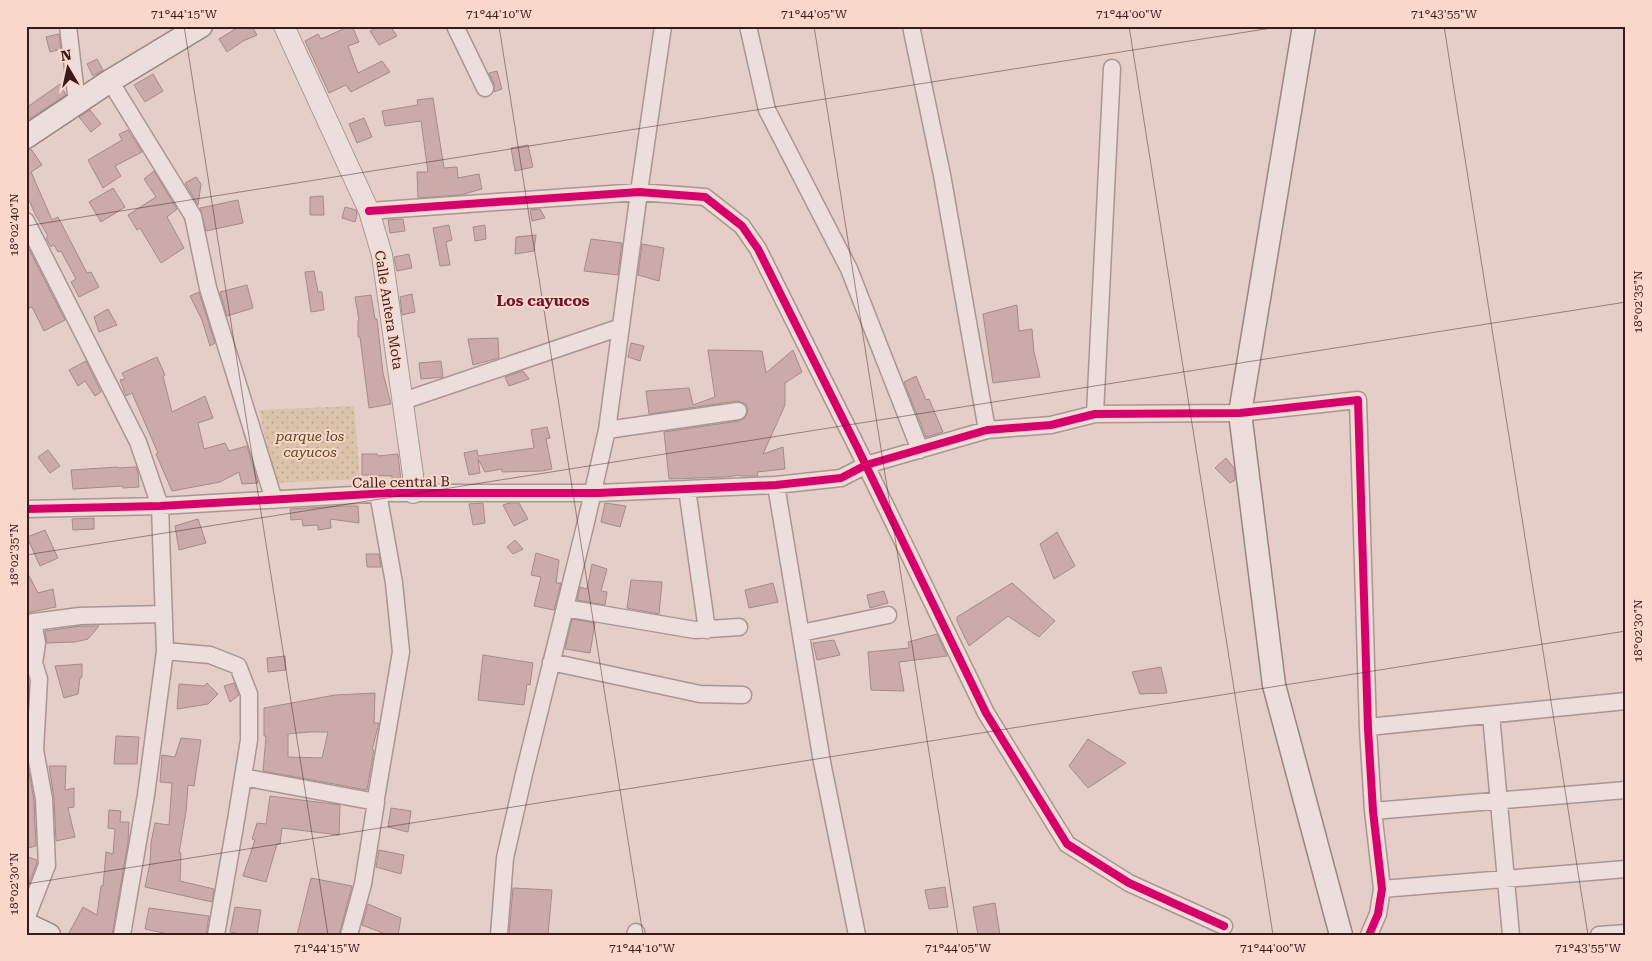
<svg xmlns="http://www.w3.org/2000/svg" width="1652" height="961" viewBox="0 0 1652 961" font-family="'Roboto Serif',serif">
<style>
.park{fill:url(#park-dots)}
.building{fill:#caaba9;stroke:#a58a89;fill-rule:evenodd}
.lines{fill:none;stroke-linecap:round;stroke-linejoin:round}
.minor-casing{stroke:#aa9592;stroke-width:19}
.tertiary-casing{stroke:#aa9592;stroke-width:22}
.secondary-casing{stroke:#998582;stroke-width:25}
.minor{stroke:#ecdedb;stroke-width:16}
.tertiary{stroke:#ecdedb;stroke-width:20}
.secondary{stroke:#ecdedb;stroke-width:22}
.cycleway-casing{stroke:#f9d7cb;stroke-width:11}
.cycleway{stroke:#d6006c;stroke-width:8}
.ticks{fill:none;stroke:#381b1a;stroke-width:1;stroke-opacity:0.45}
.labels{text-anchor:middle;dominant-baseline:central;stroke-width:4;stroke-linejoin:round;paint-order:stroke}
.street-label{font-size:14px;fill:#381b1a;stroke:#f9d7cb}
.park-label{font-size:14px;font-style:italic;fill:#574b1e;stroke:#f9d7cb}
.neighbourhood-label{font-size:15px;font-weight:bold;fill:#6a152a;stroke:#f9d7cb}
.neatline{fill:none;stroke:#381b1a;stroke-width:2}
.ticks-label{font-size:12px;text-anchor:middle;fill:#381b1a}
</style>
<defs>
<pattern id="park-dots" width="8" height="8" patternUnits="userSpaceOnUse" patternTransform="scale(1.25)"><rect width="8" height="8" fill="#dac3a8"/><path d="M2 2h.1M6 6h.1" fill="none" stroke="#bca790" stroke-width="1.8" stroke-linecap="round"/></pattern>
</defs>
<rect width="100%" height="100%" fill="#e5cec8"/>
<path class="park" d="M354,406l6,73 -85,4 -16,-73z"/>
<path class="building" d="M240,26h12l5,9 -14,6 -16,11 -8,-13z
M350,26h2l7,16 -11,4 10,27 24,-12 8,11 -39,20 -5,-7 -17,8 -24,-52 13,-7 3,5z
M380,26h10l7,10 -18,9 -9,-14z
M59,34l2,15 -11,3 -4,-15z
M97,59l6,11 -10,6 -6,-12z
M497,71l5,18 -8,3v-8l-5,-11z
M153,74l10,17 -18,11 -11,-17z
M60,84l6,11 -40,26v-13z
M433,98l11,70 13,-1 1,11 21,-4 3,15 -22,6 -42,3 -1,-26h11l-7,-51 -36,5 -3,-15 36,-6 -1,-5z
M90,110l11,14 -10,8 -12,-15z
M364,118l8,19 -15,6 -8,-19z
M128,130l14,22 -27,14 6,10 -18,12 -15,-28 34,-20 -3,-6z
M528,145l5,22 -18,4 -4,-23z
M31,149l11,16 -11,7 21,48 6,-3 29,56 4,-1 8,15 -20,10 -8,-15 5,-3 -15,-28 -3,1 -4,-7 -3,2 -5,-9 2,-2 -13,-22 -9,-21v-43z
M154,171l23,38 -10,8 17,31 -23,15 -21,-35 -3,2 -9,-15 28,-18 -12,-18z
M196,177l5,7 -3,21 -13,-22z
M113,188l12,19 -24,15 -12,-20z
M323,196l1,19h-14v-18z
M238,200l5,23 -37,8 -6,-23z
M345,207l11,3 1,4 -2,8 -13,-4z
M540,209l5,9 -13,3 -2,-11z
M403,219l2,12 -15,2 -2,-13z
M449,225l3,15 -6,2 4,23 -10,1 -7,-38z
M485,225l1,14 -11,2 -2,-14z
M536,235l-2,16 -19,3 1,-17z
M591,239l31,4 -4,32 -34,-4z
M642,244l22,4 -5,33 -21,-6z
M29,249l36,71 -21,11 -12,-24 -6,3v-59z
M409,254l3,14 -15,3 -3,-14z
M314,271l4,21h4l2,18 -13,2 -6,-40z
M247,285l6,23 -26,8 -7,-24z
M199,292l16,51 -5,3 -8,-26 -12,-24z
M412,294l3,18 -13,3 -2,-18z
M371,295l4,24h2l6,54 8,31 -22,4 -9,-71h-2v-16l1,-1 -4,-23z
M1017,305l2,26 13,-2 2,23 6,25 -47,6 -10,-69z
M108,309l9,16 -18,7 -5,-15z
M498,338l1,20 -26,7 -5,-26z
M631,343l13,3 -4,15 -12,-4z
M708,350l54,1 4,22 27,-23 9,22 -17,11v22l-22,49 20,-7 2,22 -28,3 1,4h-18v-1l-14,2 -57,2 -5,-47 75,-11 6,-3 2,-4 1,-5 -2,-5 -9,-3 -88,13 -3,-23 43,-3 4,17 22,-8z
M157,357l8,18 -2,1 9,36 33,-16 8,22 -15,5 6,26 21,-6 4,8 18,-5 11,37 -16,1 -3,-12 -19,10 -48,9 -16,-37 2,-1 -26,-60 -6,3 -6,-16 5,-1 -3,-6z
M86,361l15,31 -6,4 -10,-15 -7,5 -9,-16z
M441,361l2,16 -22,2 -2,-16z
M523,371l6,8 -20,7 -4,-9z
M916,376l10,24 3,-1 14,33 -17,5 -22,-55z
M547,427l3,11 -4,1 6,30 -10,2 -40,1v-3l-17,3 -7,-13 2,14 -11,2 -5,-22 13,-3 1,6 56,-8 -3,-18z
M48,450l12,16 -10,7 -12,-16z
M362,454h15l1,2 20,-2 3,27 -9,1v-6l-30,-1z
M1226,458l8,10 1,12 -5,3 -15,-15z
M118,467v1l18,-1 2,6 1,14 -16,1v-2l-50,3 -2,-19z
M483,503l2,20 -12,2 -4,-21z
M509,503h10l9,16 -14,7 -11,-21z
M605,503l21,3 -6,21 -19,-5z
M343,506h15l1,17 -29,-4 1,9 -13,2v-5l-15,1 -1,-7 -11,1 -1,-11z
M94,518v11l-21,1 -1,-11z
M198,519l8,24 -27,7 -4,-24z
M45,530l13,28 -18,8 -13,-29z
M1057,532l18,34 -21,13 -14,-35z
M515,540l8,9 -10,5 -6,-7z
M536,553l23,7 -3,23h5l-7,27 -20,-4 7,-29 -10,-2z
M366,554h13l2,13h-14z
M592,564l15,5 -6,22 6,1 -2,13 -28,-5 3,-13 7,2z
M26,570l12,23 15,-4 3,18 -30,6z
M631,580l31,2 -3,32 -32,-6z
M773,583l5,19 -29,6 -4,-18z
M1012,583l43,38 -16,16 -31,-21 -39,30 -12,-25v-4z
M884,591l4,12 -18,5 -3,-13z
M572,619l23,4 -5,30 -25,-4z
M81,626h18l-11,13 -13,3 -28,1 -2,-12z
M937,634l10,22 -48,6 5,29 -33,-1 -3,-38 41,-4 -1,-6z
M834,640l6,15 -23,5 -4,-17z
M483,655l50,8 -3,22 -3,-1 -3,21 -46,-5z
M285,656l1,14 -18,2 -1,-14z
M82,664v13l-2,1 -2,16 -14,4 -9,-32z
M1161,667l6,26 -27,1 -8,-22z
M207,683l11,11 -10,10 -31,5 2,-25 25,2z
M234,683l5,12 -9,7 -6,-16z
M375,693l-1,30h5l-7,27h2l-7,40 -104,-19 3,-35h-2v-28l71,-13zM309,732h19l-6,26 -34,-1v-23z
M116,736l23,1 -2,27h-23z
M181,738l20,2 -7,46 -6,-1 -2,27 -7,41h2l-1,28 34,8 -2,13 -67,-15 5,-24 1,-20 4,-20 14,2 3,-42 -12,-1 2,-27 13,2z
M1088,739l38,24 -38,25 -19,-22z
M49,766h17l-1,24 9,-2v19l-6,1 7,29 -19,4 -2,-43z
M29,772l5,28 2,46 -8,2 -2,-75z
M270,796l70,9 -1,30 -57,-7 -2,16h-3l-11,38 -23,-6 12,-36 -3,-1 5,-16 9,1z
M391,808l20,3 -3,21 -20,-5z
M109,810l12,1 -1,11h9l-1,21 -16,92h-44l15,-28 14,8 4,-29h2l3,-34 7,2 2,-25 -7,-1z
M379,850l25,5 -3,19 -25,-7z
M26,856l11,4v3l-11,28z
M311,878l41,8 -13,49h-42z
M945,887l3,20 -19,2 -4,-19z
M513,888l39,2 -4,45h-39z
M995,903l5,32h-22l-5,-28z
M368,904l33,14 -3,17h-10l-26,-10z
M235,907l26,3 -4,25h-12l-15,-3z
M149,908l60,8 -3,19h-34l-27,-6z"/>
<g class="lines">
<g class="minor-casing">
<path id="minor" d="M68,26l9,77
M455,26l30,62
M748,26l19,84 82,159 71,181
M911,26l31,149 45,255
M110,81l83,135 15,72 66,212
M369,211l270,-19 66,5 37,29 16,23 99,198 129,266 81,131 62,39 95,43
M26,221l112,221 22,64 5,145 -19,144 -24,140
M403,401l218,-74
M1095,414l17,-346
M607,430l131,-19
M776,485l46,277 35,173
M687,489l20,141
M26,509l134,-3 228,-13h210l178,-8 65,-7 25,-13 121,-35 64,-5 44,-11 145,-1 118,-13 10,329 5,82 9,78 -4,25 -9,21
M565,608l130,22 44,-3
M26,623l54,-7 84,-2
M801,633l87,-18
M165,651l45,4 28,11 11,28v46l-13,80 -20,115
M551,662l149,32 43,1
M1491,715l20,220
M1368,727l258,-26
M243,777l133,25 -13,82 -14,51
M375,804l26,-152 -7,-69 -16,-90
M1373,811l253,-21
M1382,889l244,-20
M26,919l21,-54 -3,-66 -9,-49 4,-71 -5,-16 3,-20 -4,-21
M499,935l6,-77 19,-84 62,-252 21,-92 32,-238 24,-166
M635,935l1,-3
M1599,935l27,-2"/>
</g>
<g class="tertiary-casing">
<path id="tertiary" d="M284,26l85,185 13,44 31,220v18"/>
</g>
<g class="secondary-casing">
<path id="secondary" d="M1304,26l-64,387 34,272 67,250
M26,137l84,-56 91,-55
M26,924l23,11"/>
</g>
<use href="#minor" class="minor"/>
<use href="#tertiary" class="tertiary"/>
<use href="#secondary" class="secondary"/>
<g class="cycleway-casing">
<path id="cycleway" d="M369,211l270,-19 66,5 37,29 16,23 99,198 129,266 81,131 62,39 95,43
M26,509l134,-3 228,-13h210l178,-8 65,-7 25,-13 121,-35 64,-5 44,-11 145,-1 118,-13 10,329 5,82 9,78 -4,25 -9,21"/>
</g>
<use href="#cycleway" class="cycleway"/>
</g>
<path class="ticks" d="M184,26l144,909M499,26l144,909M814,26l144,909M1129,26l144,909M1444,26l144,909M26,226l1258,-200M26,555l1600,-253M26,884l1600,-253"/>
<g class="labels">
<g class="street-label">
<text transform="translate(389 310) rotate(81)">Calle Antera Mota</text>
<text transform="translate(401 482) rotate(-1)">Calle central B</text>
</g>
<g class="park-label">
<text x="310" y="436">parque los<tspan x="310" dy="16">cayucos</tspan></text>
</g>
<g class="neighbourhood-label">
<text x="543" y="301">Los cayucos</text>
</g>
</g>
<rect width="1652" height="961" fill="none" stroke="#f9d7cb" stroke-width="55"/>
<g transform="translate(68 68) rotate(351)" stroke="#f9d7cb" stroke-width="4" paint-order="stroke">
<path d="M0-4L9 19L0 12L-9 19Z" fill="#381b1a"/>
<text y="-8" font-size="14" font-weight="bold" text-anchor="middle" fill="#381b1a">N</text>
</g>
<rect x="28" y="28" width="1596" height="906" class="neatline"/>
<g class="ticks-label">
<text x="184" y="18">71°44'15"W</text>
<text x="499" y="18">71°44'10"W</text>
<text x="814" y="18">71°44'05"W</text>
<text x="1129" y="18">71°44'00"W</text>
<text x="1444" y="18">71°43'55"W</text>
<text transform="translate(14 225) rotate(-90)" y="4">18°02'40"N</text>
<text transform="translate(1638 302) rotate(-90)" y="4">18°02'35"N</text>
<text transform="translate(14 555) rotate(-90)" y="4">18°02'35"N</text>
<text transform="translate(1638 631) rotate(-90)" y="4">18°02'30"N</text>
<text transform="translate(14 884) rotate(-90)" y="4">18°02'30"N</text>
<text x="327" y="952">71°44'15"W</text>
<text x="642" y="952">71°44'10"W</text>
<text x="958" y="952">71°44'05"W</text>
<text x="1273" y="952">71°44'00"W</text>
<text x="1588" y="952">71°43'55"W</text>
</g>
</svg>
